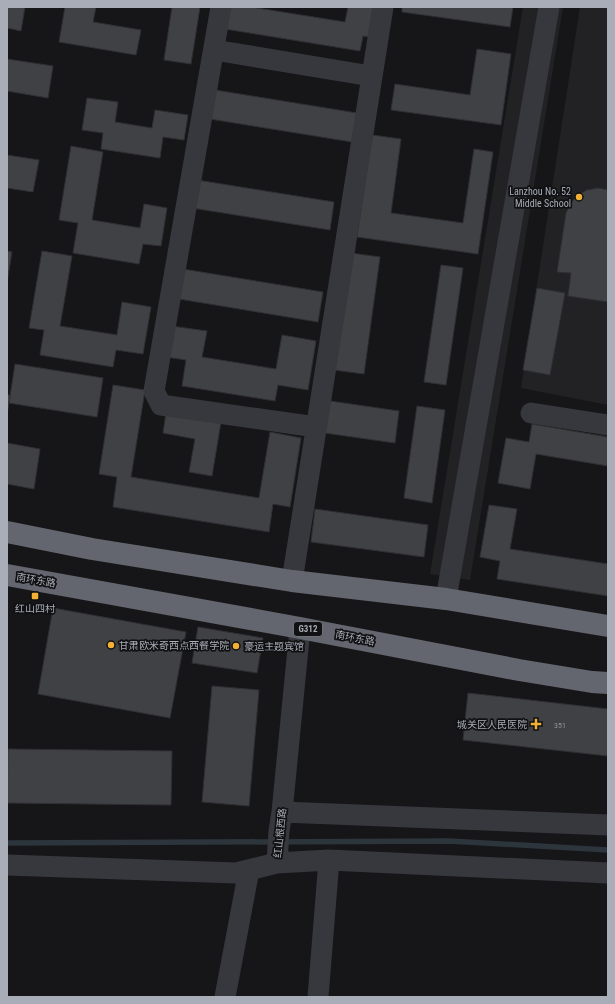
<svg xmlns="http://www.w3.org/2000/svg" width="615" height="1004" viewBox="0 0 615 1004" font-family="'Roboto Condensed','Noto Sans SC',sans-serif">
<style>
.built{fill:#222225}
.lines{fill:none;stroke-linecap:round;stroke-linejoin:round}
.stream{stroke:#2c353c;stroke-width:5.5}
.building{fill:#404145;stroke:#303034}
.minor{stroke:#37383d;stroke-width:21}
.highway{stroke:#63666e;stroke-width:22}
.poi-dot{fill:#f2b134;stroke:#111113;stroke-width:1.5}
.labels{text-anchor:middle;dominant-baseline:central;stroke-width:3.5;stroke-linejoin:round;paint-order:stroke}
.number-label{font-size:8px;fill:#8e929b}
.shield{fill:#111113;stroke:#7b7e86;stroke-width:1}
.shield-label{font-size:9px;font-weight:bold;fill:#a8adb8}
.poi-label{font-size:10px;fill:#a8adb8;stroke:#111113;text-anchor:end}
.street-label{font-size:10px;fill:#a8adb8;stroke:#111113}
</style>
<rect width="100%" height="100%" fill="#161618"/>
<path class="built" d="M523,7h40l-93,573 -40,-6z
M580,7h28v398l-87,-17z"/>
<g class="lines">
<path class="stream" d="M7,843l442,-2 159,9"/>
</g>
<path class="building" d="M7,7h18l-4,24 -14,-3z
M65,7h31l-3,15 48,8 -5,25 -77,-13z
M172,7h28l-9,57 -27,-4z
M229,7h22l94,15 3,-15h25l-5,30 -5,-1 -3,15 -135,-22z
M402,7h111l-3,20 -108,-15z
M477,49l34,5 -10,71 -110,-15 4,-26 75,11z
M7,59l46,7 -5,32 -41,-7z
M215,90l142,23 -5,29 -142,-23z
M87,98l31,4 -3,20 37,6 3,-18 33,5 -4,25 -21,-3 -3,21 -59,-9 2,-16 -21,-3z
M372,135l29,4 -10,74 72,10 11,-74 19,3 -15,102 -121,-17z
M71,146l32,6 -11,68 48,8 4,-24 23,4 -6,38 -18,-2 -4,20 -66,-11 5,-30 -19,-3z
M7,155l32,5 -6,32 -26,-4z
M197,180l137,22 -4,28 -138,-22z
M598,188l10,2v112l-40,-6 3,-23 -14,-1 9,-59 5,-10 7,-8 9,-5z
M7,251l5,1 -5,31z
M42,251l30,5 -12,70 57,9 5,-33 29,5 -8,47 -27,-4 -3,17 -73,-12 4,-25 -15,-2z
M351,253l29,4 -16,117 -30,-4z
M441,265l22,3 -17,117 -22,-3z
M183,269l140,23 -5,30 -139,-23z
M537,288l28,5 -15,82 -27,-5z
M171,326l36,5 -5,26 74,12 6,-34 34,6 -8,49 -30,-5 -3,16 -93,-15 4,-26 -20,-3z
M15,364l88,14 -6,39 -88,-14z
M113,385l32,5 -14,87 128,21 11,-66 31,6 -11,69 -17,-3 -4,28 -156,-25 4,-30 -18,-3z
M7,395h3l-3,20z
M330,401l69,10 -4,32 -70,-10z
M417,406l28,4 -13,93 -28,-5z
M166,413l55,9 -9,54 -23,-4 6,-33 -32,-6z
M532,424l76,13v29l-72,-12 -6,35 -32,-6 8,-45 23,4z
M7,443l33,6 -6,40 -27,-5z
M489,505l28,4 -7,40 98,15v32l-111,-17 3,-18 -20,-4z
M315,509l113,16 -4,32 -113,-15z
M53,608l133,24 -16,86 -132,-24z
M198,627l65,11 -6,35 -65,-10z
M212,686l47,4 -10,116 -47,-4z
M468,693l140,16v47l-145,-16z
M8,749l164,2 -1,54 -164,-2z"/>
<g class="lines">
<path class="minor" d="M221,7l-67,384 7,14 155,22
M214,50l157,26
M531,413l77,12
M292,581l91,-574
M446,599l103,-592
M282,812l326,13
M277,863l52,-3 279,13
M7,865l229,8 41,-10 2,-32 3,-19 18,-184
M225,997l24,-127
M318,997l11,-137"/>
<path class="highway" d="M7,532l85,17 200,32 154,18 162,27
M7,575l293,53 219,42 73,12 16,1"/>
</g>
<g class="poi-dot">
<circle cx="579" cy="197" r="4"/>
<rect x="31" y="592" width="8" height="8" rx="2"/>
<circle cx="111" cy="645" r="4"/>
<circle cx="236" cy="646" r="4"/>
<path d="M534 718h4v4h4v4h-4v4h-4v-4h-4v-4h4z"/>
</g>
<g class="labels">
<g class="number-label">
<text x="560" y="725">351</text>
</g>
<rect class="shield" x="294" y="622" width="28" height="14" rx="3"/>
<g class="shield-label">
<text x="308" y="629">G312</text>
</g>
<g class="poi-label">
<text x="571" y="191">Lanzhou No. 52<tspan x="571" dy="12">Middle School</tspan></text>
<text x="35" y="608" text-anchor="middle">红山四村</text>
<text x="119" y="645" text-anchor="start">甘肃欧米奇西点西餐学院</text>
<text x="244" y="646" text-anchor="start">豪运主题宾馆</text>
<text x="527" y="724">城关区人民医院</text>
</g>
<g class="street-label">
<text transform="translate(36 580) rotate(10)">南环东路</text>
<text transform="translate(355 638) rotate(11)">南环东路</text>
<text transform="translate(280 833) rotate(-84)">红山根西路</text>
</g>
</g>
<rect width="615" height="1004" fill="none" stroke="#a8adb8" stroke-width="16"/>
</svg>
